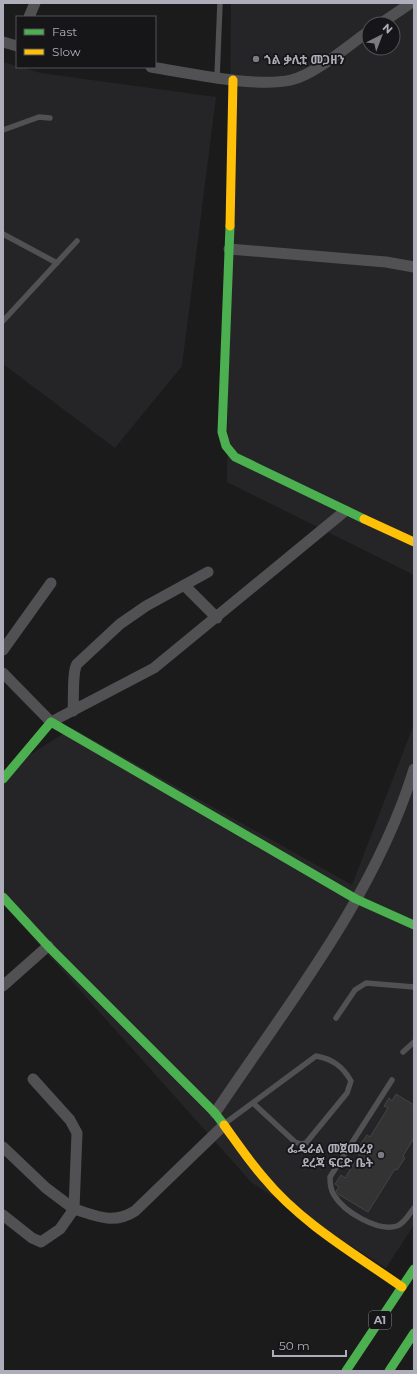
<svg xmlns="http://www.w3.org/2000/svg" width="417" height="1374" viewBox="0 0 417 1374" font-family="Montserrat,'Noto Sans Ethiopic',sans-serif">
<style>
.built{fill:#252527;fill-rule:evenodd}
.building{fill:#333;stroke:#444447}
.lines{fill:none;stroke-linecap:round;stroke-linejoin:round}
.lane{stroke:#515154;stroke-width:5.5}
.street{stroke:#515154;stroke-width:11}
.fast{stroke:#4caf50;stroke-width:9}
.slow{stroke:#ffc107;stroke-width:9}
.poi-dot{fill:#7b7b82;stroke:#161517;stroke-width:1.5}
.labels{text-anchor:middle;dominant-baseline:central;stroke-width:3.5;stroke-linejoin:round;paint-order:stroke}
.shield{fill:#161517;stroke:#808089;stroke-width:1}
.shield-label{font-size:11px;font-weight:bold;fill:#aeaeba}
.poi-label{font-size:12px;font-weight:bold;fill:#aeaeba;stroke:#161517;text-anchor:start}
</style>
<rect width="100%" height="100%" fill="#1b1b1b"/>
<path class="built" d="M231,3h183v572l-187,-93zM369,24h24v24h-24z
M3,62l38,11 175,24 -34,269 -67,82 -112,-84z
M414,724v501l-28,43 -134,-85 -249,-279v-132l69,-44 280,157z"/>
<path class="building" d="M396,1094l18,11v33l-11,18 2,2 -8,12 -2,-1 -27,43 -30,-18 -2,-3 3,-4 -4,-3 6,-9 4,3 19,-31 -4,-2 7,-10 3,2 18,-29 -4,-2 5,-8 3,3z"/>
<g class="lines">
<path class="lane" d="M217,77l3,-74
M3,130l36,-13 11,1
M3,234l54,29
M3,321l74,-80
M336,1018l19,-28 11,-7 48,4
M403,1052l11,-10
M392,1080l-62,97c0,6 0,12 4,18 10,17 44,37 63,31 8,-3 12,-12 17,-18
M224,1124l92,-68c17,3 27,11 35,25l-4,12 -41,50 -5,1 -6,-2 -42,-39"/>
<path class="street" d="M29,17l6,-14
M380,24l31,-21
M3,42l14,4
M151,67c38,6 105,21 140,13 23,-5 58,-35 78,-49
M229,249l157,13 28,5
M184,585l33,33
M3,650l48,-67
M3,673l48,49 103,-54 191,-157
M73,711c1,-12 -1,-39 4,-47l43,-40 26,-18 62,-34
M3,986l45,-40
M33,1079l37,41 7,13 -3,76c23,7 39,16 61,2l89,-86
M215,1113c73,-109 160,-217 199,-344
M3,1147l43,41 28,21 -14,20 -19,13 -9,-4 -29,-23"/>
<path class="fast" d="M230,226l-8,206 4,14 9,11 129,62
M3,779l48,-57 305,177 58,26
M3,897l45,49 167,167 9,12
M346,1371l68,-102
M389,1371l25,-38"/>
<path class="slow" d="M230,226l3,-146
M364,519l50,23
M224,1125c13,18 25,36 40,53 37,45 91,76 138,109"/>
</g>
<g class="poi-dot">
<circle cx="256" cy="59" r="4"/>
<circle cx="381" cy="1155" r="4"/>
</g>
<g class="labels">
<rect class="shield" x="369" y="1311" width="22" height="18" rx="3"/>
<g class="shield-label">
<text x="380" y="1320">A1</text>
</g>
<g class="poi-label">
<text x="264" y="59">ጎል ቃሊቲ መጋዘን</text>
<text x="373" y="1148" text-anchor="end">ፌዴራል መጀመሪያ<tspan x="373" dy="14">ደረጃ ፍርድ ቤት</tspan></text>
</g>
</g>
<rect width="417" height="1374" fill="none" stroke="#aeaeba" stroke-width="8"/>
<rect x="16" y="16" width="140" height="52" fill="#161517" stroke="#535258"/>
<rect x="24" y="29" width="20" height="6" fill="#4caf50" stroke="#535258"/>
<text x="52" y="36" font-size="12" fill="#aeaeba">Fast</text>
<rect x="24" y="49" width="20" height="6" fill="#ffc107" stroke="#535258"/>
<text x="52" y="56" font-size="12" fill="#aeaeba">Slow</text>
<g transform="translate(381 36) rotate(42)"><circle r="19" fill="#161517" stroke="#535258"/>
<path d="M0-3L7 15L0 10L-7 15Z" fill="#7b7b82"/>
<text y="-6" font-size="11" font-weight="bold" text-anchor="middle" fill="#aeaeba">N</text>
</g>
<path d="M273 1350v6h73v-6" fill="none" stroke="#aeaeba" stroke-width="2"/>
<text x="279" y="1350" font-size="12" fill="#aeaeba" stroke="#161517" stroke-width="3" paint-order="stroke">50 m</text>
</svg>
